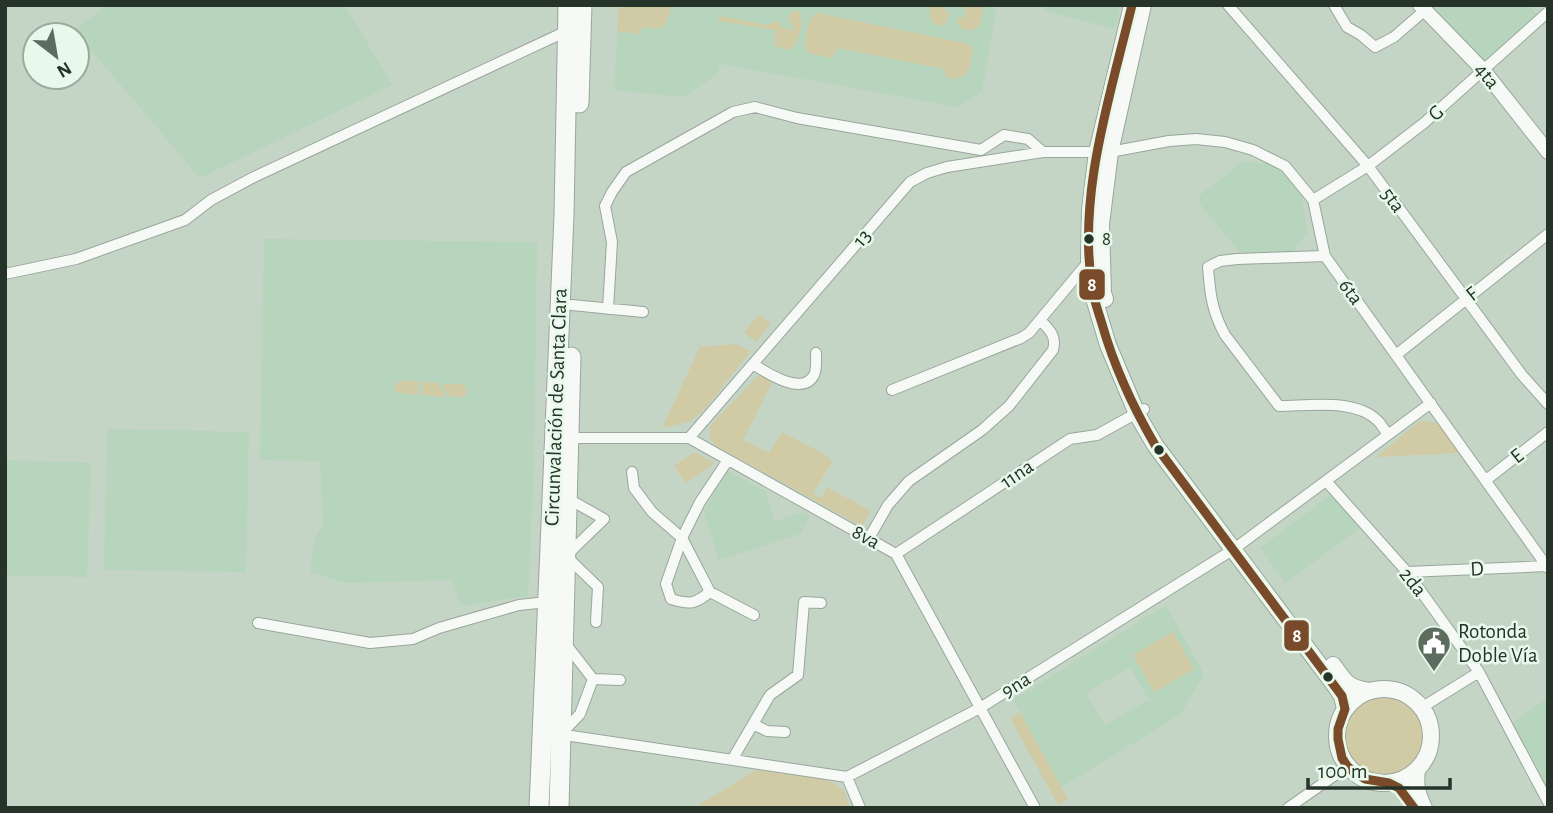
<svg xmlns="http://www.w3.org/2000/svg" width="1553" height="813" viewBox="0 0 1553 813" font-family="'Alegreya Sans',sans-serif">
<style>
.built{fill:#b7d4bc;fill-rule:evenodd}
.green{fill:#d0cba4}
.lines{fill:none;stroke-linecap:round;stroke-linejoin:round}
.minor-casing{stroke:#99a69b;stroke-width:12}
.tertiary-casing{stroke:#99a69b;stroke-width:16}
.secondary-casing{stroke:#99a69b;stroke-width:18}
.trunk-casing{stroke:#99a69b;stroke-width:21}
.minor{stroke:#f6f9f6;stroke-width:10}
.tertiary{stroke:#f6f9f6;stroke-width:14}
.secondary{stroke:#f6f9f6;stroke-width:16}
.trunk{stroke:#f6f9f6;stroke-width:19}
.bus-1-casing{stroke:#e8f9eb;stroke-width:14}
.bus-1{stroke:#7a4b2a;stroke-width:9}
.bus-dot{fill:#263328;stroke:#e8f9eb;stroke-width:2.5}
.labels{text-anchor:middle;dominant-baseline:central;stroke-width:5;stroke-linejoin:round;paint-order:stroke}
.bus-label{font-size:19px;fill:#263328;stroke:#e8f9eb;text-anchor:start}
.street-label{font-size:21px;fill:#263328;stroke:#e8f9eb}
.poi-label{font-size:21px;fill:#263328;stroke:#e8f9eb;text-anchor:start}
.line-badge{stroke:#e8f9eb;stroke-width:2.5}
.badge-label{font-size:19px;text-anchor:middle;font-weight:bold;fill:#fff}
</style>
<rect width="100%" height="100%" fill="#c4d5c6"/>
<path class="built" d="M107,5h238l47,80 -192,93 -126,-148z
M619,5h378l-15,86 -24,16 -238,-43 -3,10 -33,23 -70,-7z
M1038,5h83l-6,24 -66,-17z
M1433,5h96l8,10 -52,47z
M1244,161l34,4 24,31 5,37 -16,21 -52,-2 -39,-48v-9z
M264,239l273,3 -3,221 -6,133 -67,10 -9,-26 -106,3 -36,-11 5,-34 8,-12 -3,-65 -60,-1z
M107,429l142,3 -3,140 -142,-2z
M5,460l86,3 -4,114 -82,-2z
M727,470l38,21 10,30 28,-9 7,4 -10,18 -81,26 -15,-49z
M1332,494l28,34 -75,55 -25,-35z
M1166,605l38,69 -23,40 -119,73 -49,-87zM1130,667l19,33 -44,25 -19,-32z
M1548,698v91l-35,-67z"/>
<path class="green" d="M619,5h52c-4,23 -5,25 -28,22l-4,7 -22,-3z
M930,5h13l6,10 -4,9 -7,2c-9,-4 -9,-13 -8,-21z
M967,5h17c-4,16 -2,30 -22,24l-5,-7 1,-5 4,1 3,-2 -2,-3 3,-2 -2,-4z
M793,11h6c6,10 0,31 -9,39l-16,-4 2,-16 -58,-9 1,-5 48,9 11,-5 5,9 4,-2 3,4 4,-3 -6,-10 2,-4z
M818,13l151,31 4,6c-2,18 -5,32 -27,28l-1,-9 -107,-21 -7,10 -22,-5 -4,-6c2,-12 1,-30 13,-34z
M759,314l12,9 -15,19 -12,-9z
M735,344l16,7 -47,59 -15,12 -27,6 38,-81z
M760,374l12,9 -29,57 26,13 13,-21 44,23 6,7 -19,32 8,4 6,-11 44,24 -9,15 -145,-79 -7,-8v-12l6,-8z
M400,381h19l-1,14 -19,-2 -4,-3v-5z
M422,382l16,1 9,14 -25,-2z
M442,384h22l3,8 -3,5 -15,-1z
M1420,421l18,2 21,30 -83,4z
M694,452l21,11 -29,20 -12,-17z
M1173,632l21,37 -40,23 -21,-37z
M1340 737a43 43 0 1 1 86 0a43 43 0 1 1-86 0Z
M1020,712l48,87 -10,6 -48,-87z
M756,770l72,10 16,10 6,18h-156z"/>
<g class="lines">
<g class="minor-casing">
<path id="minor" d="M1228,5l140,161 154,209 26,29
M1334,5l13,22 14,8 14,12 19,-10 31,-27
M1313,200l55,-34 56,-43 124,-111
M1325,256l-88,3 -17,2 -12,6c2,27 4,44 17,68l54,71c30,0 76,-8 99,15 4,4 7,10 10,14
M5,274l71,-15 109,-39 26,-20 43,-23 315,-147
M572,305l71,7
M608,309l4,-67 -7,-36 7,-14 14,-20 107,-60 22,-5 42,11 184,32 23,-15 24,4 15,13
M1396,355l152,-121
M753,364c12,8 50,33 61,11 3,-6 2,-15 2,-22
M892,390l129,-52 8,-5 60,-72
M569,438h120l207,116 139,254
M689,438l221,-256 17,-9 20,-6 96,-15h67l59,-11 27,-2 29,3 28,8 32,16 28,34 12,56 223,312
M632,472l2,16 18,24 30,26 28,54 44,23
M1486,480l62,-48
M1326,481l81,91 72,100 69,130
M567,498l37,21 -38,37 32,31 -2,35
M869,538l19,-33 21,-24 73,-51 27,-24 44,-56c4,-14 -4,-21 -13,-30
M896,554l174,-115 27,-4 47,-26
M1407,572l140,-6
M710,592c-15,12 -20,13 -39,7l-5,-15 16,-46 18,-36 28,-42
M258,623l112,20 43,-4 26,-11 80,-23 28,-3
M593,679l27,1
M1421,708l58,-36
M753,724l14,7 18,1
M562,733l18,-19 13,-35 -28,-36
M558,734l289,43 133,-69 254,-159 197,-146
M732,760l38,-65 28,-20 6,-73 17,1
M847,777l13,31
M1288,808l60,-42"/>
</g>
<g class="tertiary-casing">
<path id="tertiary" d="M1420,5l64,66 64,81"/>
</g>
<g class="secondary-casing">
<path id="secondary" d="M1132,5l-35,147 -7,58 -1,51 4,34 15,50 29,69 18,31 181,242 6,9 3,13
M1105,299l-2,-6 -2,-69 9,-72 33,-147
M1333,665c12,17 15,23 36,26
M1337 736a47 47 0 1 1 94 0a47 47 0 1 1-94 0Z
M1417,770c-2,15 0,24 7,38"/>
</g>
<g class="trunk-casing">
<path id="trunk" d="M579,103l3,-98
M539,808l25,-593 4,-210
M559,808l12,-451"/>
</g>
<use href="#minor" class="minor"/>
<use href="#tertiary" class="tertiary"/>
<use href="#secondary" class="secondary"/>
<use href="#trunk" class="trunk"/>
<g class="bus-1-casing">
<path id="bus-1" d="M1132,5c-22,92 -56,193 -39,288 2,10 6,21 9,31 12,42 31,83 53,121l187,251 3,13 -7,20v10l4,19 5,8 8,7 10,6 24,4 10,5 15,20"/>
</g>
<use href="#bus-1" class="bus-1"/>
</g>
<defs>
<g id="civic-pin" transform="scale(1.75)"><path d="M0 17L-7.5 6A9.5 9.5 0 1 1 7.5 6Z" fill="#5d6c5f" stroke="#e8f9eb"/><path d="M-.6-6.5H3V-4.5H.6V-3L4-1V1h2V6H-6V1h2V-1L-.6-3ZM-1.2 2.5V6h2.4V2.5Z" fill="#fff"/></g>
</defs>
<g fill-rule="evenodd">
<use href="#civic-pin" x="1434" y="643"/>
</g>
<g class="bus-dot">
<circle cx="1089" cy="239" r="6"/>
<circle cx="1159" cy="450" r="6"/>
<circle cx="1328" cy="677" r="6"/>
</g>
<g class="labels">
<g class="bus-label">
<text x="1102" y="239">8</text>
</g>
<g class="street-label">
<text transform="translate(1487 76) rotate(50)">4ta</text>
<text transform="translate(1436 113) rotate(-41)">G</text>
<text transform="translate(1393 200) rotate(54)">5ta</text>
<text transform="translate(862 238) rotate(-49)">13</text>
<text transform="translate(1351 292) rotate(54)">6ta</text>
<text transform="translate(1472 294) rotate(-38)">F</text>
<text transform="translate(556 407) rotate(-88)">Circunvalación de Santa Clara</text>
<text transform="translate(1517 456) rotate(-38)">E</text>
<text transform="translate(1017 474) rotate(-34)">11na</text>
<text transform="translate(866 537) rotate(29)">8va</text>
<text transform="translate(1477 569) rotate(-3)">D</text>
<text transform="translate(1413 582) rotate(52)">2da</text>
<text transform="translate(1016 685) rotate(-32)">9na</text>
</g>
<g class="poi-label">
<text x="1458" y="631">Rotonda<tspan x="1458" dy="24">Doble Vía</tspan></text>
</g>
</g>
<g class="line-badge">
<rect x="1078" y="268" width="28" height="33" rx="7" fill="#7a4b2a"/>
<rect x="1283" y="619" width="27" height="33" rx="7" fill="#7a4b2a"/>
</g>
<g class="badge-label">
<text x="1092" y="291">8</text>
<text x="1297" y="642">8</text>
</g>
<rect width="1553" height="813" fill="none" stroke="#263328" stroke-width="14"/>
<g transform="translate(56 56) rotate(149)"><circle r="33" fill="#e8f9eb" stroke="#9aaa9d" stroke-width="2"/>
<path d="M0-5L12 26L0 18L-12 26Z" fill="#5d6c5f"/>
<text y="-10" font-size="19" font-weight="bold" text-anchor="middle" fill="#263328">N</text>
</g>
<path d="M1308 778v10h142v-10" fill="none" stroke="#263328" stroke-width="3.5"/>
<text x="1318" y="778" font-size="21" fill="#263328" stroke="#e8f9eb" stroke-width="5" paint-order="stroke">100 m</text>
</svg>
